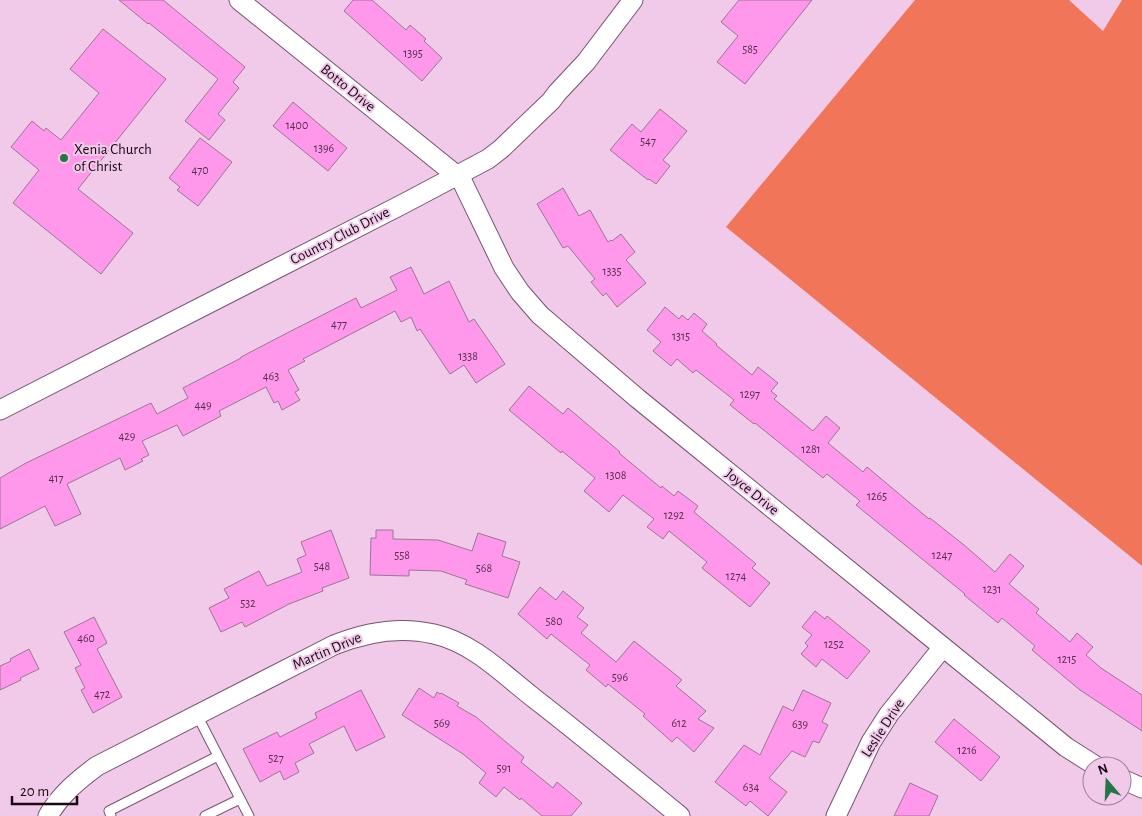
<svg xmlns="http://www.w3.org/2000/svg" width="1142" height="816" viewBox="0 0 1142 816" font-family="'Alegreya Sans',sans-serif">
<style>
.forest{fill:#f17559}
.building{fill:#ff98eb;stroke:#9a7692}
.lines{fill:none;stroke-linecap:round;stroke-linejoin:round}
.lane-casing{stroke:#75536e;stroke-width:11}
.street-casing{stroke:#75536e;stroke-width:21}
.lane{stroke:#fff;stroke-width:9}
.street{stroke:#fff;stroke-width:19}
.poi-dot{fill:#247647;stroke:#f2cae9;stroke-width:2}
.labels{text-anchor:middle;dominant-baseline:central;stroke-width:4;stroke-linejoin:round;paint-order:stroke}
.number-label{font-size:12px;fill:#522e4a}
.street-label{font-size:15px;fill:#180a15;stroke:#f2cae9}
.poi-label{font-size:15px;fill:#180a15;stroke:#f2cae9;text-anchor:start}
</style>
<rect width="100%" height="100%" fill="#f2cae9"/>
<path class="forest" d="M915,0h154l34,31 19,-31h20v566l-416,-339z"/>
<path class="building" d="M119,0h44l82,67 -12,15 6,6 -21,26 7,6 -16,20 -24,-19 33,-42 -69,-56 -1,1z
M353,0h19l34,30 4,-5 16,14 -2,2 18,17 -20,23 -78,-70z
M739,0h73l-67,84 -28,-22 21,-26 -17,-14z
M103,29l63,50 -88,110 55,44 -32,41 -88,-71 26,-33 -28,-23 21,-26 12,10 2,-3 15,12 38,-47 -29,-24z
M293,102l54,46 -19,23 -55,-45z
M660,109l27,22 -24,29 7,6 -14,18 -7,-5 -1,1 -38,-30 22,-26 9,8z
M200,138l32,24 -34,44 -21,-16 3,-3 -11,-9z
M563,188l16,28 11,-6 18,32 3,-2 1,1 9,-7 14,18 -9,8 20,23 -29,24 -11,-14 -3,3 -12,-14 4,-3 -27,-33 -5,2 -26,-44z
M411,267l13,27 25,-13 20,41 5,-3 31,45 -29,19 -12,-18 -14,9 -30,-45 -3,2 -6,-14 -10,5 -6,-11 -92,48 2,2 -17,9 11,20 -4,2 5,8 -18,10 -4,-9 -4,2 -8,-16 -47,24 2,5 -38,20 -6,-11 -35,16 7,14 -8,4 2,2 -18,9 -5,-12 -53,26 14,30 -26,12 -10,-20 -45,23v-51l26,-15 125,-60 6,11 31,-16 -5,-10 58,-30v-1l48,-25 67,-34 5,10 36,-18 -7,-13z
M665,307l14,12 3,-4 6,5 6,-7 13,11 -5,7 15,13 -1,1 36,30 6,-8 20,16 -7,8 6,5 -3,3 39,32 13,-15 14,12 -12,15 35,29 4,-5 62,52 1,-1 34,27 31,27 15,-18 14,12 -15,18 30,25 -3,4 34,29 7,-9 16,14 -7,8 15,13 41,27v36l-62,-41 -48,-40 3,-4 -33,-28 -4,5 -34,-28 1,-1 -109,-89 4,-4 -33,-27 -4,4 -68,-55 -1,1 -24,-19 4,-5 -38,-30 -3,3 -16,-14 -6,7 -18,-15 8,-9 -14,-12z
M529,386l34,28 5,-6 52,44 -1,1 42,35 1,-2 12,10 4,-5 20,15 -4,6 62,52 -4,4 18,15 -20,24 -48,-39 5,-6 -38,-31 -6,8 -16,-12 7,-8 -31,-24 -14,17 -25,-21 11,-13 -33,-27 -1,2 -52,-43z
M331,530l18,48 -27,10 1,3 -34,13 -44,23 -3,-5 -21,10 -12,-24 20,-10 -5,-9 35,-18 8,15 35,-14 -5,-13 9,-4 -5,-13z
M376,530h17v9l45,1 34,11 6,-18 28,9 -4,14 18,6 -12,36 -43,-14 2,-4 -26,-9 -32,-1v6l-39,-1 1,-37h5z
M540,587l16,13 7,-9 21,17 -7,9 11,8 -7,8 35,29 18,-21 48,39 -6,6 30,25 -8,8 16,9 -20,24 -17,-15 -5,5 -29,-26 2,-2 -37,-30 -2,3 -20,-17 4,-5 -39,-31 -4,5 -29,-25z
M815,611l10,8 2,-3 43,35 -23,28 -25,-20 -6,8 -15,-13 7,-8 -3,-3 7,-8 -10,-8z
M94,617l13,26 -10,6 25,48 -29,16 -12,-23 4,-2 -10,-20 6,-3 -17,-33z
M29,649l10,20 -19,9 1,2 -21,10v-24l11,-5 -1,-2z
M419,688l15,10 3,-6 3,2 1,-1 18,10 -2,3 19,11 48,40 -3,5 32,26 4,-6 25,21 -11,13h-29l-21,-18 -1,2 -16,-13 -8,10 -17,-14 7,-10 -23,-19 -61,-39z
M361,690l24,47 -29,14 -12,-25 -35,18 5,9 -19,10 4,9 -15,8 -4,-9 -20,11 -17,-33 34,-17 3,5 37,-19 -2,-5z
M803,690l28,13 -9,19 6,3 -9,18 -6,-2 -8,16 -13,-6 -23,27 18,14 -19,24 -18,-15 -4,5 -31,-24 29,-37 16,10 23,-49 10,5z
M954,719l46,38 -19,24 -46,-39z
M910,783l28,13 -9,20h-35z"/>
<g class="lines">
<g class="lane-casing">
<path id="lane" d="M197,715l52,101
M111,816l-2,-5 109,-55
M205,816l35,-17"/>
</g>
<g class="street-casing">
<path id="street" d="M239,0l222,179 43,89 16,24 20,23 97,83 306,249 123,100 30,19
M0,410l403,-206 85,-45 13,-10 50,-48 6,-8 29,-31 47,-62
M1122,779l20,9
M48,816c12,-21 30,-36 49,-50l237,-121c32,-13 66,-19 100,-11 40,9 70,41 101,65 49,38 97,78 145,117
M836,816l35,-74 18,-28 54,-67"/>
</g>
<use href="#lane" class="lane"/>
<use href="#street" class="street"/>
</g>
<circle class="poi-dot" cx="64" cy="158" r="5"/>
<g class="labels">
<g class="number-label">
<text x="750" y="49">585</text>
<text x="413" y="53">1395</text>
<text x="297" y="125">1400</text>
<text x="648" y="141">547</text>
<text x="324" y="148">1396</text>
<text x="200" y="170">470</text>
<text x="612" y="271">1335</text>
<text x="339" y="324">477</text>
<text x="681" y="336">1315</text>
<text x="468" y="356">1338</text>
<text x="271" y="376">463</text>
<text x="750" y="394">1297</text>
<text x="203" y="405">449</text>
<text x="127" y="436">429</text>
<text x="811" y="449">1281</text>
<text x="616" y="475">1308</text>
<text x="56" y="478">417</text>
<text x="877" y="496">1265</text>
<text x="674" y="515">1292</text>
<text x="402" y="555">558</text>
<text x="942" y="555">1247</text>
<text x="322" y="566">548</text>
<text x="484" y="568">568</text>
<text x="736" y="576">1274</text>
<text x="992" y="589">1231</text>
<text x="248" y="603">532</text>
<text x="554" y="621">580</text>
<text x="86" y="638">460</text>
<text x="834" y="644">1252</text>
<text x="1067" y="659">1215</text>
<text x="620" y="677">596</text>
<text x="102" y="694">472</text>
<text x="442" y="723">569</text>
<text x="679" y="723">612</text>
<text x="800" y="724">639</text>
<text x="967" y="750">1216</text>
<text x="276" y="758">527</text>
<text x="504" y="768">591</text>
<text x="751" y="787">634</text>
</g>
<g class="street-label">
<text transform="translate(348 88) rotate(39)">Botto Drive</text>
<text transform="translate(340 236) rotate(-27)">Country Club Drive</text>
<text transform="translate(752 492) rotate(39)">Joyce Drive</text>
<text transform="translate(327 651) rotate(-23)">Martin Drive</text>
<text transform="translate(883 728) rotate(-57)">Leslie Drive</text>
</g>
<g class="poi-label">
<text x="74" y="149">Xenia Church<tspan x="74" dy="17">of Christ</tspan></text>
</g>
</g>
<g transform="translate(1107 781) rotate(341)"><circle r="24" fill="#f2cae9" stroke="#9b7d94"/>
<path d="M0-4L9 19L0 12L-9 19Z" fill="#247647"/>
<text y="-8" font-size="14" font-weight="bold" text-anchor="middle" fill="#180a15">N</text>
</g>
<path d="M12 796v8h65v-8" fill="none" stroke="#180a15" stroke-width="2.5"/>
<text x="20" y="796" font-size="15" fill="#180a15" stroke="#f2cae9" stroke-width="4" paint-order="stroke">20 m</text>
</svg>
